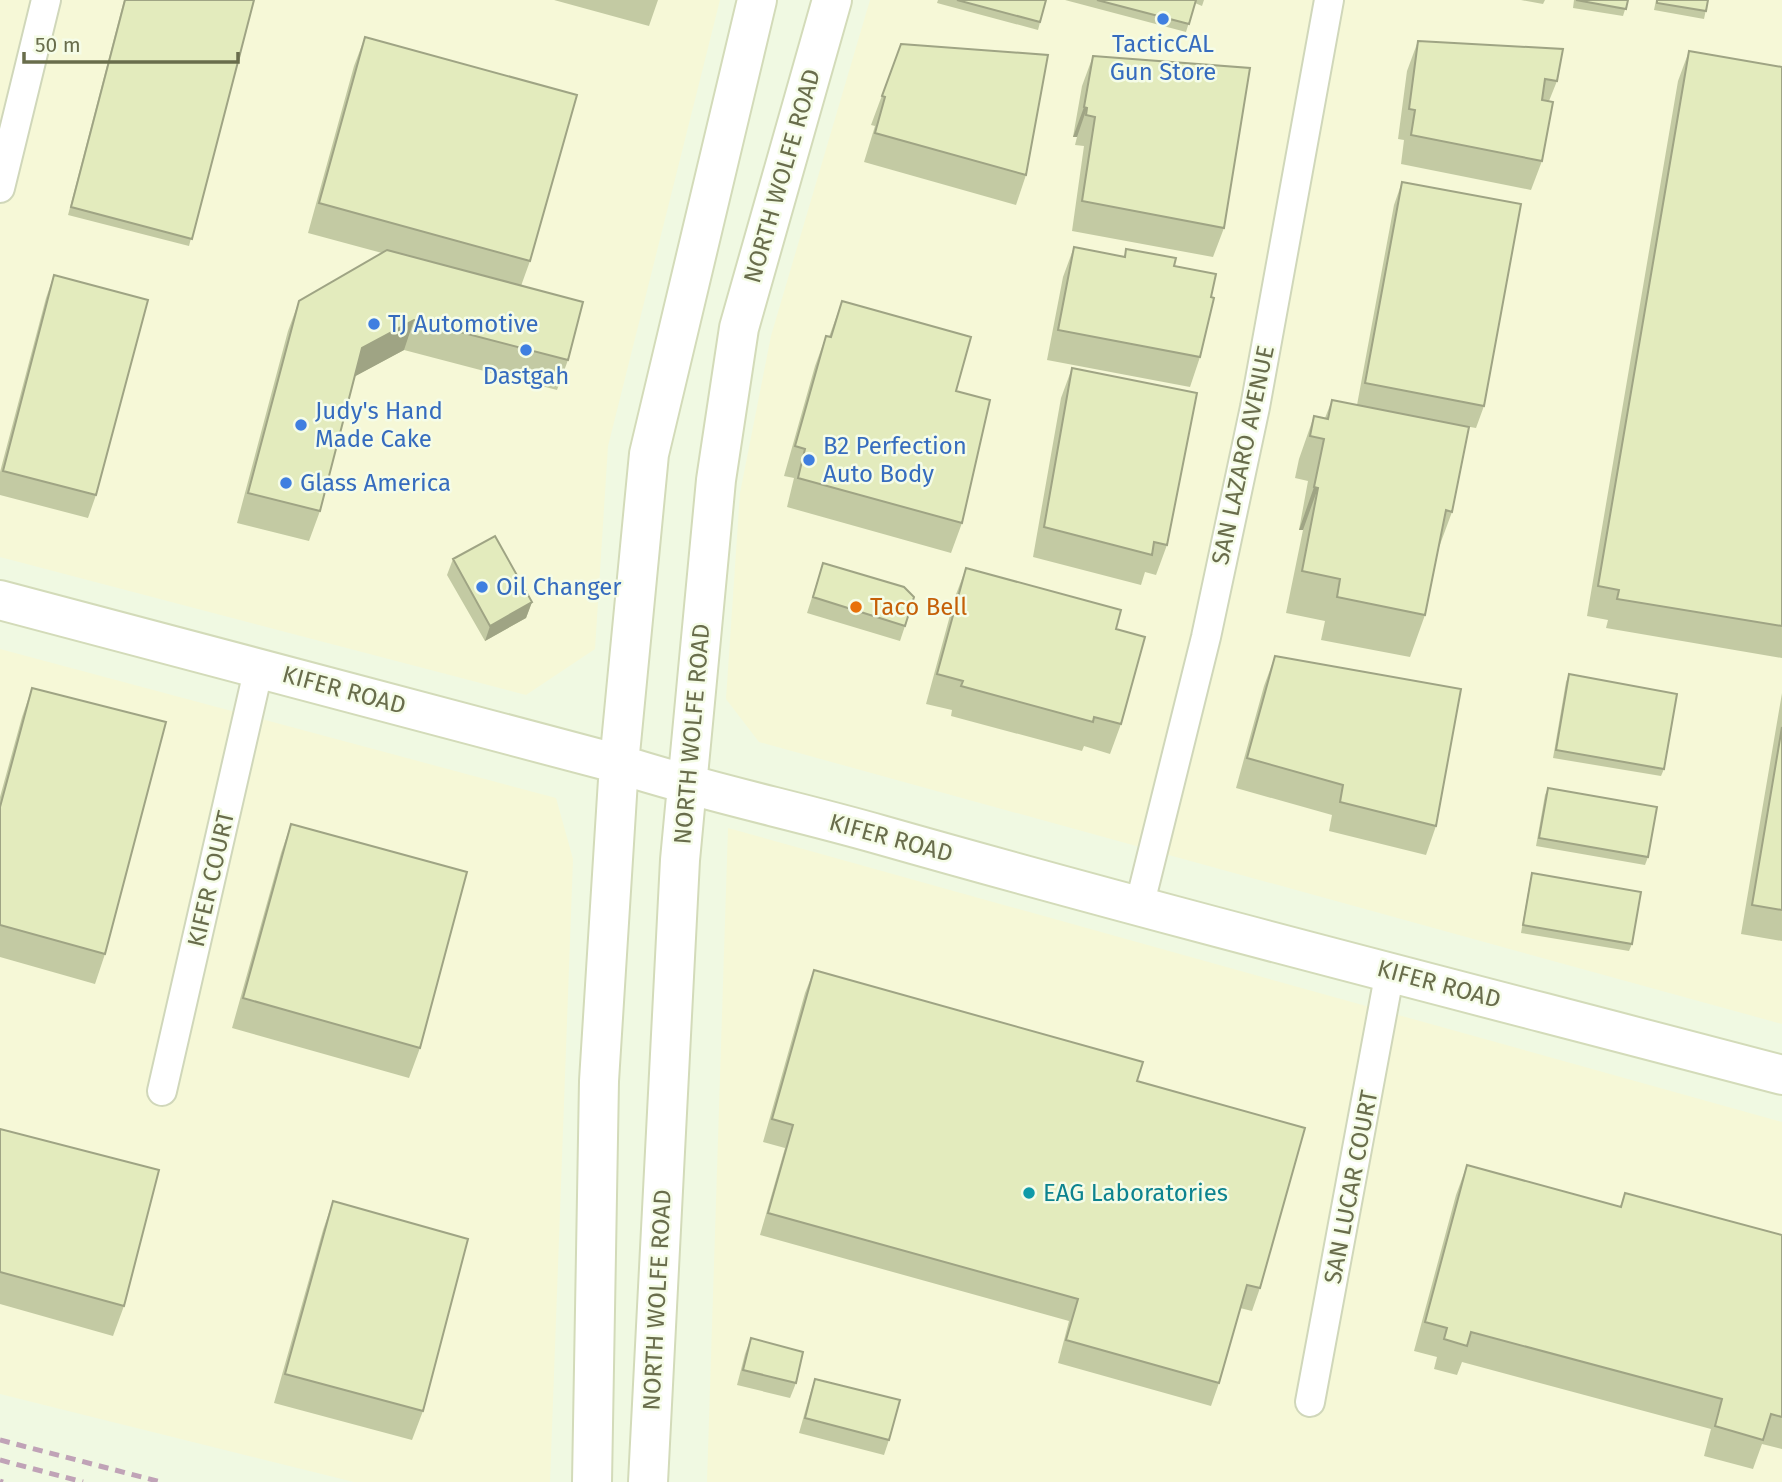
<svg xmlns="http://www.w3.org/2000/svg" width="1782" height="1482" viewBox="0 0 1782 1482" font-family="'Fira Sans',sans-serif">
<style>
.commercial{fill:#f6f8d7}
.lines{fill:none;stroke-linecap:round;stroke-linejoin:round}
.street-casing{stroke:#d0d7ba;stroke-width:32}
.secondary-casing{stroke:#d3dbb9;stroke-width:42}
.street{stroke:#fff;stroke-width:28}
.secondary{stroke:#fff;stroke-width:38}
.rail{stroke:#c0a3b7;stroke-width:5;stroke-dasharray:10 7;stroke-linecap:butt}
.wall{fill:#c3caa3}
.shaded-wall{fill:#9fa484}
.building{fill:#e3ebbd;stroke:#9fa484;stroke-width:2}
.shop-dot{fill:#3f7fe0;stroke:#f5fce7;stroke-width:2.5}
.food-dot{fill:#e8710a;stroke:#f5fce7;stroke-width:2.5}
.culture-dot{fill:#0f9aa8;stroke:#f5fce7;stroke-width:2.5}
.labels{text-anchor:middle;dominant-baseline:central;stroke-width:5;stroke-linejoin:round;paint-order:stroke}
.shop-label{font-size:24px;fill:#366cbe;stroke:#f5fce7;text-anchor:start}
.street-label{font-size:24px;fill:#696d4c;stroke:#f5fce7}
.food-label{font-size:24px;fill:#c56008;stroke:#f5fce7;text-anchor:start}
.culture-label{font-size:24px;fill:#0d838f;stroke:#f5fce7;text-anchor:start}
</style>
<rect width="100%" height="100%" fill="#f0f9e2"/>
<path class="commercial" d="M0,0h720l-112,446 -13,203 -69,46 -526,-138z
M870,0h912v1024l-1023,-282 -33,-43 14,-206 31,-157z
M0,649l556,149 17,61 -23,623h-196l-354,-88z
M728,828l1054,294v360h-1075z"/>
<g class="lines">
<g class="street-casing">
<path id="street" d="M0,188l46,-188
M1139,907l67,-270 49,-230 74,-407
M162,1091l97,-424
M1310,1402l80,-431"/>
</g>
<g class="secondary-casing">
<path id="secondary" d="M0,600l619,164c86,28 175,46 262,71 299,85 601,161 901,240
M592,1482l7,-401 20,-317 30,-310 108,-454
M648,1482l32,-622 36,-380 23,-152 93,-328"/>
</g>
<use href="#street" class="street"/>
<use href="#secondary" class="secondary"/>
<path class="rail" d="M0,1440l161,42
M0,1460l83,22
M0,1481l3,1"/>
</g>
<path class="wall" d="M124,0h130l-65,246 -121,-31z
M554,0h104l-9,26z
M938,0h108l-8,30 -101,-27z
M1065,0h139l-2,6 -7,-3 -9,29z
M1521,0h24l-2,4z
M1574,0h54l-5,16 -50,-8z
M1656,0h52l-4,19 -50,-9z
M365,37l165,224 -9,25 47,74 -11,30 -153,-40 -49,26 -35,135 -11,30 -72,-18 51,-192 11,-30 83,-48 -74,-20 46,-167z
M1418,41l139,40 -8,20 -7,60 -11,29 -130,-26 3,-24 -6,-1 9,-68z
M901,44l125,131 -10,30 -152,-43 11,-36 -4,-1z
M1689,51l93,16v591l-176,-30 2,-8 -21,-4 91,-535z
M1093,56l131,172 -11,29 -141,-26 12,-85 -9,-1 2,-8h-4l9,-51z
M1402,182l82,224 -8,22 -29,-5 5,89 -14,38 -13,65 -15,42 -89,-17 4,-19 -39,-8 17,-83h-4l9,-49 -13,-3 4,-19 15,-43 11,2 7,-18 25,5 37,-200z
M1074,247l50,10 2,-8 48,17 26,91 -10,30 -143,-27 16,-83z
M54,275l42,220 -8,23 -88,-23v-23l46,-174z
M842,301l114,90 6,132 -11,30 -164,-46 7,-29 -10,-2 31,-110 11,-30 3,1z
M1072,368l95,177 -11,30 -11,-3 -4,13 -108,-28 28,-159z
M453,559l79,43 -6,16 -41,23 -38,-66z
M823,563l82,63 -5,15 -93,-28z
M966,568l150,61 5,95 -11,30 -26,-8 -2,5 -131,-35 1,-6 -26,-6 29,-107z
M1275,656l161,170 -10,29 -97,-24 3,-16 -96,-27 28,-102z
M1569,674l95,95 -3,7 -108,-18 13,-76z
M32,688l73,266 -10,30 -95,-27v-160l22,-80z
M1782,693v248l-41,-7z
M1548,788l100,69 -3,8 -109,-19 9,-51z
M291,824l129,224 -11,30 -177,-50 49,-175z
M1532,873l100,71 -3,7 -108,-18 9,-52z
M814,970l323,111 123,207 -8,23 -12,-3 -21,75 -8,23 -153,-43 11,-42 -309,-86 25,-87 -22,-6 42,-149z
M0,1129l124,177 -11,30 -113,-32z
M1467,1165l153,42 5,-14 157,42v214l-20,-5 -9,25 -49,-13 7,-27 -249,-67 -5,13 -23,-6 3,-12 -23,-6 42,-156z
M333,1201l90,210 -11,29 -138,-37 49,-173z
M751,1338l45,45 -6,15 -53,-13 8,-31z
M815,1379l74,61 -5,15 -85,-22 11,-39z"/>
<path class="shaded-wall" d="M1084,107l3,1 -10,29h-4z
M414,320l-10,30 -52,28 10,-30z
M1314,487l4,1 -15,42h-4z
M532,602l-6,16 -41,23 5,-15z"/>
<path class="building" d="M125,0h129l-62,239 -121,-32z
M957,0h89l-6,22z
M1097,0h99l-7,24z
M1576,0h52l-2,9z
M1657,0h51l-2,11 -49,-8z
M365,37l212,58 -47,166 -211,-58z
M1418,41l145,8 -6,32 -12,-2 -3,21 11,2 -11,59 -131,-26 4,-25 -6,-1z
M901,44l147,11 -22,120 -151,-42 10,-36 -3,-1z
M1689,51l93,16v559l-165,-27 2,-9 -21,-4z
M1093,56l157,12 -26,160 -142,-27 13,-84 -9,-2 1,-7 -3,-1z
M1402,182l119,22 -37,202 -119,-23z
M1074,247l51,10 1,-8 50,9 -2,8 42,8 -5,23 3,1 -14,59 -142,-27z
M387,250l196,52 -15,58 -154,-40 -52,28 -42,163 -72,-18 51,-192z
M54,275l94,25 -52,195 -93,-24z
M842,301l129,36 -15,54 34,9 -28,123 -164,-45 7,-29 -10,-3 31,-110 5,1z
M1072,368l125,25 -30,152 -13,-3 -2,13 -108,-28z
M1332,400l137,27 -17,85 -6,-2 -21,105 -88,-18 3,-18 -38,-8 16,-83 -4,-1 10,-48 -14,-3 4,-20 14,3z
M495,536l37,66 -42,24 -37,-67z
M823,563l81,24 10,10 -9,29 -92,-29z
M966,568l155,42 -5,19 29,8 -24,87 -27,-7 -1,5 -132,-36 2,-5 -26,-7z
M1275,656l186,33 -25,137 -96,-24 3,-17 -96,-27z
M1569,674l108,20 -13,75 -108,-19z
M32,688l134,34 -61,232 -105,-29v-118z
M1782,727v183l-30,-5z
M1548,788l109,19 -9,50 -109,-19z
M291,824l176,48 -47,176 -177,-50z
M1532,873l109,19 -9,52 -109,-19z
M814,970l329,92 -6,19 168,47 -45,160 -13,-3 -28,98 -153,-43 12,-41 -310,-86 25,-88 -21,-6z
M0,1129l159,41 -35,136 -124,-34z
M1467,1165l154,42 4,-14 157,42v182l-11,-3 -8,26 -48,-14 7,-27 -251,-67 -4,14 -23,-7 3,-11 -22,-6z
M333,1201l135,38 -45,172 -138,-37z
M751,1338l52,14 -7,31 -53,-13z
M815,1379l85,21 -11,40 -84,-22z"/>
<g class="shop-dot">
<circle cx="1163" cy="19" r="7"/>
<circle cx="374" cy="324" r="7"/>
<circle cx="526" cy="350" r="7"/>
<circle cx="301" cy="425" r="7"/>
<circle cx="809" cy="460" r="7"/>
<circle cx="286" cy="483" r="7"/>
<circle cx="482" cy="587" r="7"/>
</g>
<circle class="food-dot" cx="856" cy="607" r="7"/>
<circle class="culture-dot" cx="1029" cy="1193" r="7"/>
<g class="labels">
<g class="shop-label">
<text x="1163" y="44" text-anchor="middle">TacticCAL<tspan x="1163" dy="28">Gun Store</tspan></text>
<text x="388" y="324">TJ Automotive</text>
<text x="526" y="376" text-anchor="middle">Dastgah</text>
<text x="315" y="411">Judy's Hand<tspan x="315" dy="28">Made Cake</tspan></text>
<text x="823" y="446">B2 Perfection<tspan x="823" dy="28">Auto Body</tspan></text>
<text x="300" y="483">Glass America</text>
<text x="496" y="587">Oil Changer</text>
</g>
<g class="street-label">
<text transform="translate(782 176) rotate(-74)">NORTH WOLFE ROAD</text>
<text transform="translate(1243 455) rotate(-78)">SAN LAZARO AVENUE</text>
<text transform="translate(344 690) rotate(15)">KIFER ROAD</text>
<text transform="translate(692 734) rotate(-85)">NORTH WOLFE ROAD</text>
<text transform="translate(891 838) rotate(15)">KIFER ROAD</text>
<text transform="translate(211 879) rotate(-77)">KIFER COURT</text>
<text transform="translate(1439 984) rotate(15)">KIFER ROAD</text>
<text transform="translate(1351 1187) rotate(-79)">SAN LUCAR COURT</text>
<text transform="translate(657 1300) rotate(-87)">NORTH WOLFE ROAD</text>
</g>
<g class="food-label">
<text x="870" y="607">Taco Bell</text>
</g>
<g class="culture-label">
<text x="1043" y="1193">EAG Laboratories</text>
</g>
</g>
<path d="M24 52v10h214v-10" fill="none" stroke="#696d4c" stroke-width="3.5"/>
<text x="35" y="52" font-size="21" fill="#696d4c" stroke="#f5fce7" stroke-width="5" paint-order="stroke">50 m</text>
</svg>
